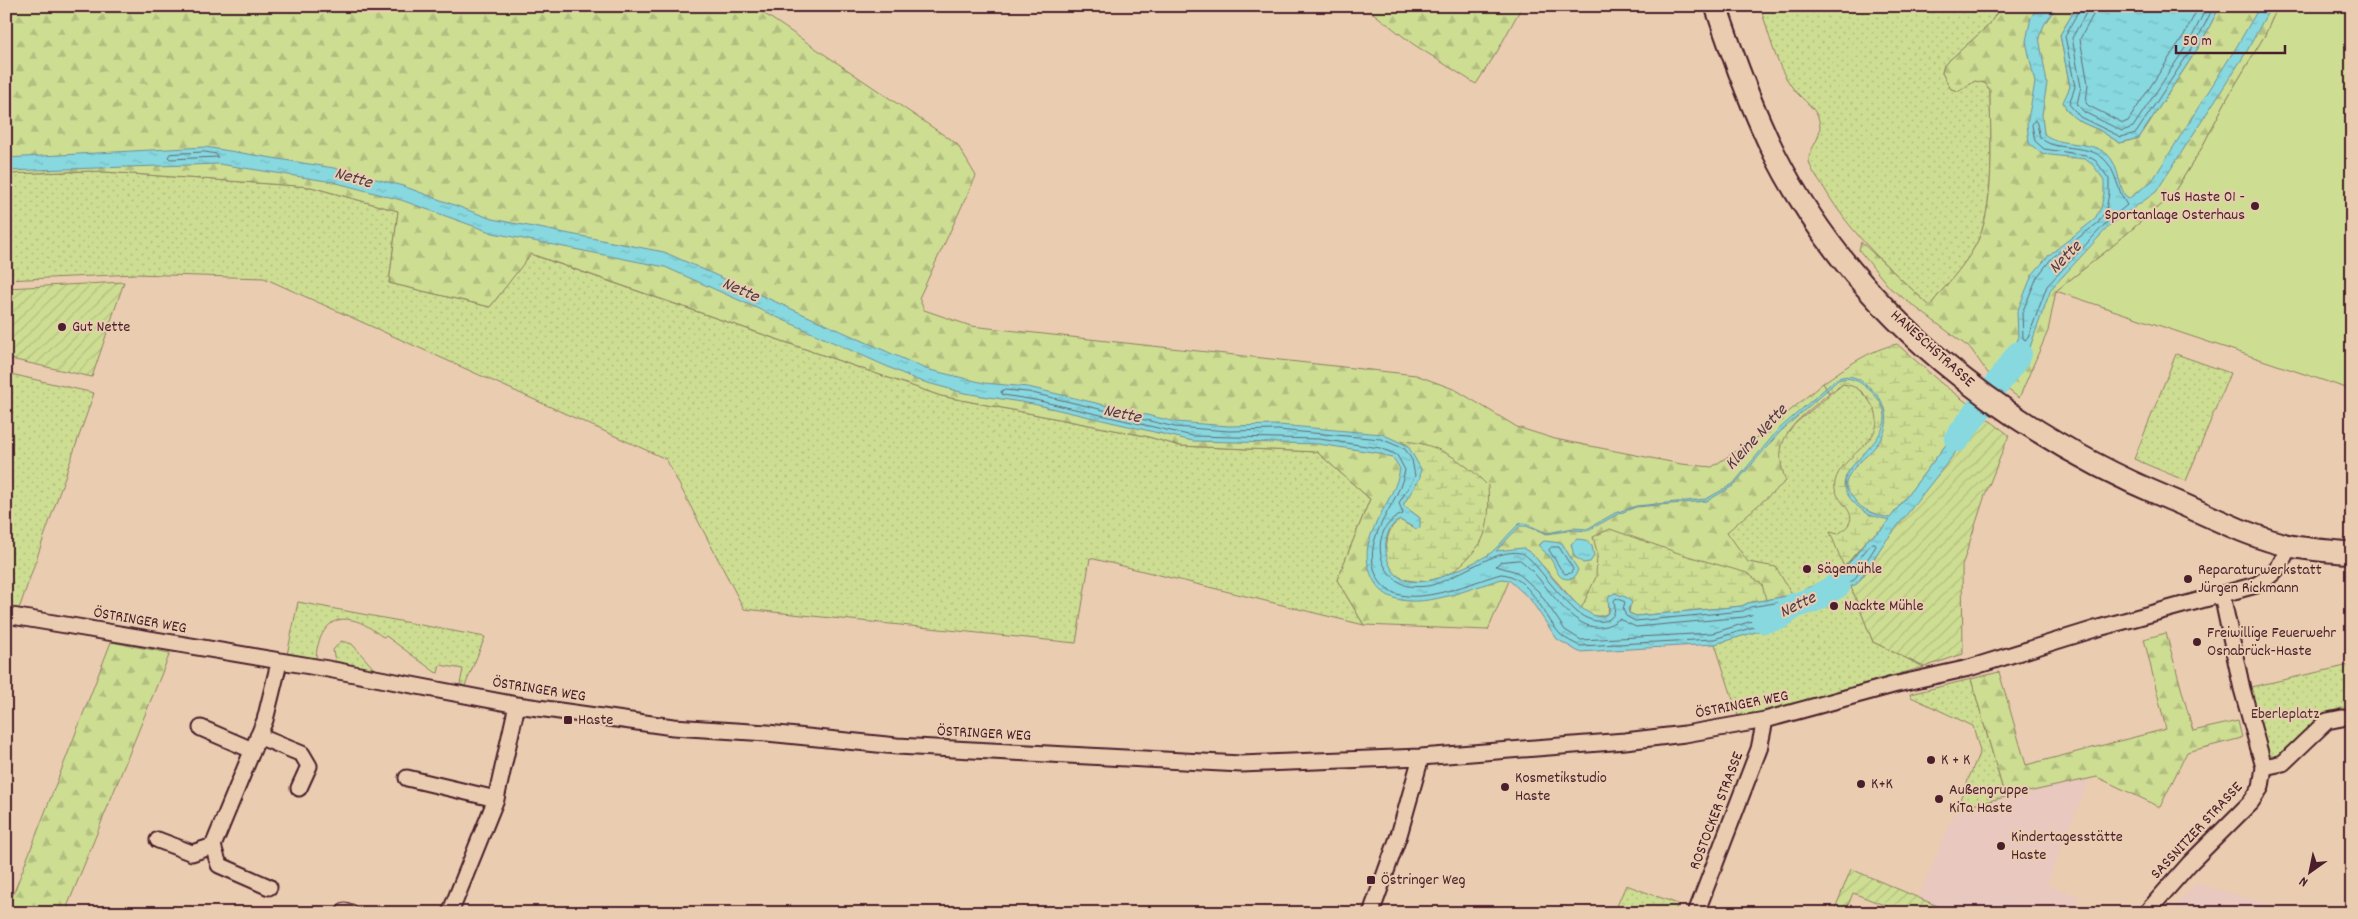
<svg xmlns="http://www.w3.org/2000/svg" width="2358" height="919" viewBox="0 0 2358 919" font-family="Dekko,sans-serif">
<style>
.built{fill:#e8c8bf}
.grass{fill:url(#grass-dots);stroke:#8c7e5f}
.forest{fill:url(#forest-firs);stroke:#8c7e5f}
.wetland{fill:url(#wetland-marsh);stroke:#8c7e5f}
.garden{fill:url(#garden-furrows);stroke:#8c7e5f}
.pitch{fill:#cdde93;stroke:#8c7e5f}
.water{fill:url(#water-ripples);stroke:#6f8e97}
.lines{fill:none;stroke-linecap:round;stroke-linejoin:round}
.shore{stroke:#626973;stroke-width:1}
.river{stroke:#87d8df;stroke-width:26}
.street-casing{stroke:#4a1f2b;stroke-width:19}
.secondary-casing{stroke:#4a1f2b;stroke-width:25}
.street{stroke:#eacdb1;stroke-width:15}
.secondary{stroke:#eacdb1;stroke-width:21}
.poi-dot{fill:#4a1f2b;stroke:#eacdb1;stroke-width:2}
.labels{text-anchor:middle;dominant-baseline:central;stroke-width:4;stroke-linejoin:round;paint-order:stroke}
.poi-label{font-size:16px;fill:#4a1f2b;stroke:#eacdb1;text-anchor:start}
.street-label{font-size:16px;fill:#4a1f2b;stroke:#eacdb1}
.park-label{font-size:16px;fill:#573235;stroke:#eacdb1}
.water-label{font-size:18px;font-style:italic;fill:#533b46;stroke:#eacdb1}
</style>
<defs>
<pattern id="grass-dots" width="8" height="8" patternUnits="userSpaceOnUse" patternTransform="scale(1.25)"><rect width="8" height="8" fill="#cdde93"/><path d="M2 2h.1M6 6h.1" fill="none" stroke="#b2be7f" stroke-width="1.8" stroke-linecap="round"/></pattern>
<pattern id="forest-firs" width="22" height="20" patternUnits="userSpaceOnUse" patternTransform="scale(1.25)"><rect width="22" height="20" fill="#cdde93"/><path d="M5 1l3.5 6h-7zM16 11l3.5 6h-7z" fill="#b2be7f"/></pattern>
<pattern id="wetland-marsh" width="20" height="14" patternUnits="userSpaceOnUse" patternTransform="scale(1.25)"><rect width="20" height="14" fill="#cdde93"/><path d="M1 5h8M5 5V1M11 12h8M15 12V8" fill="none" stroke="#b2be7f"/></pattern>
<pattern id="garden-furrows" width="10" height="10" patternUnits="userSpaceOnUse" patternTransform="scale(1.25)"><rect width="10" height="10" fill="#cdde93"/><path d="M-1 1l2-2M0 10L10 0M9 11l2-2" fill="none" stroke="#b2be7f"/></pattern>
<pattern id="water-ripples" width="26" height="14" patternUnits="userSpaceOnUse" patternTransform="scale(1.25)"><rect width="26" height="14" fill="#87d8df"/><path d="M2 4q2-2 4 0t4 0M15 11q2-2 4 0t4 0" fill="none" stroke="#76b9c0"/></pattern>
</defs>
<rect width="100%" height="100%" fill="#eacdb1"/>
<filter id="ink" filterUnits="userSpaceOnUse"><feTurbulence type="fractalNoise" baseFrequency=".02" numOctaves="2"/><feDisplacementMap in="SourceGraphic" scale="10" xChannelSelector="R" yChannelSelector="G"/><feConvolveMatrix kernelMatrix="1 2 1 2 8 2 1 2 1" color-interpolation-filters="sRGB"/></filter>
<g filter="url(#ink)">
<path class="built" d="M2089,779l-42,105 32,13 -7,16h-118l-36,-15 38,-89z
M2197,883l98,30h-127z"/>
<path class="grass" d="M1760,6h241l-12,19 -45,40 -2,8 9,16 8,2 16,-10 10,2 5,7c0,44 7,120 -16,158 -12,21 -30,39 -44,58 -40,-37 -78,-70 -106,-118 -5,-7 -11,-15 -14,-23 -6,-16 18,-27 7,-50 -5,-10 -18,-18 -25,-28 -17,-23 -23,-54 -32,-81z
M91,171l220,16 87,24 -9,72 101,24 40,-53 411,142 204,40 35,10 137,6 53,47 -33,81 27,45 -274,-67 -14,85 -332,-34 -78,-150 -402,-181 -129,-4 -129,6 1,-106z
M2176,354l54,19 -44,108 -52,-22z
M6,373l88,20 -75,216 -13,-3z
M1843,384l12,2 77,77 -88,105 29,74 51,25 -185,51 -24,-74 12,-112 -13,-22 83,-88z
M298,602l187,35 -20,49 -5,-2 3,-15 -23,-4 -2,8 -3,-1 -49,-36 -3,1c-9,-6 -19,-15 -31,-17 -25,-6 -36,20 -36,40l-29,-5z
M341,641l11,3 23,26 -40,-9 -2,-11z
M2350,665h2v44l-12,-1 -57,55 -19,4 -22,-78z
M1971,679l34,118 -49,12 24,-58 -7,-25 -62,-29 -1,-3z
M1626,885l52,19 -4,9h-60z"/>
<path class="forest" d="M6,6h747l204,138 19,32 -57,122 5,12 47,16 445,49 40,15 61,37 38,12 126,25 31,3 54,-36 57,-48 6,10c-30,27 -61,43 -43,88l-59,51 21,30 28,5 16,28 -44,8 -6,3 -106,10 -21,-23 -6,11 -28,5 -48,-54 -10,-7 -35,82 -124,-5 -27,-45 33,-81 -53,-47 -137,-6 -35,-10 -204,-40 -410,-142 -41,53 -101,-24 9,-72 -87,-24 -220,-16 -84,3 -1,2z
M1364,6h158l-25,46 -21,32 -63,-40z
M2001,6h76l-17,29 10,52 -6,15c6,18 20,21 35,28 7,4 14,9 21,13l19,-5 61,-93 20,-39h58l-13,29 -37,62 -28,54 -27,43 -64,55 -53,42 -8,40 -29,67 -29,-22 -19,-27 -81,-61 -31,-38 2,-8 69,64c14,-19 32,-37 44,-58 23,-38 16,-113 16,-158l-5,-7 -10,-2 -16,10 -8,-2 -9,-16 2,-8 45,-40z
M2166,633l27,98 45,-10 4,17 -55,14 -27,55 -63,-30 -92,20 -34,-118 28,-7 27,93 140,-36 -22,-90z
M111,642l59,11 -103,254 14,6h-75z"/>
<path class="wetland" d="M1897,344l44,39 33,25 -92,121 -15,11 -23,27 -14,-35 8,2c32,-21 -7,-30 -3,-52 6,-30 61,-43 35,-80 -7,-11 -14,-16 -27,-18l-14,9 -6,-10c23,-16 46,-33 74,-39z
M1401,441c35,1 63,20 87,45 1,18 2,39 -7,56 -5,8 -18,22 -26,28 -20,14 -59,19 -69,-9 -2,-6 0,-14 1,-19 1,-9 5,-18 13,-22l15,9 5,-11 -17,-13 6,-10 -1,-49z
M1610,529l74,26 63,18 15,11 4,16 -18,3 -6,3 -106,10 -7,-3 1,-7 -21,-2 -1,9c-11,6 -16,3 -27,-4l15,-32 1,-25 -4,-15z"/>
<path class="garden" d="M124,282l-32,95 -86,-19v-70z
M1984,416l25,19 -24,60 -23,71 1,88 -39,13 -51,-25 -22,-55c16,-9 22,-29 32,-43 33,-44 67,-86 101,-128z
M1851,869l103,44h-55v-2l-46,-18 -8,20 -11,-2z"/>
<path class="pitch" d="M2278,6h74v384l-296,-99 53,-42 64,-55 27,-43 28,-54 37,-62z"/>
<path class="water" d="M2039,6h18l-12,17 -6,14 8,46 -5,32 2,19c18,14 44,5 63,20 13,11 11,36 21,45l24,-18 85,-135 23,-40h11l-24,45 -91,141 -45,32 -60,65 -21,58 -26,40 -11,-8 21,-30 4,-10 -1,-27 15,-37 17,-20 45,-35 7,-12 3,-15v-13l-11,-15 -8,-6 -43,-5 -13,-11 -2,-19 8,-41 -9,-42 5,-24z
M2077,6h143l-20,39 -61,93 -19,5c-7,-4 -14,-9 -21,-13 -15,-7 -29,-10 -36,-28l7,-15 -10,-52z
M205,147l129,21 69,18 89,33 172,33 262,117 58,14 44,4 148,35 53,4 49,-1 104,9 26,12 13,23 -1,9 -17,27 17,13v10l-4,1 -16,-9c-23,10 -17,57 9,61 6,1 17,1 23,-1 9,-2 54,-22 60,-28 10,-9 17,-19 27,-28l5,-1 23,10 26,-5 14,1 28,-16 21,-7 70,-7 27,-15 45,-54 58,-51c11,-5 19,-3 28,4 24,17 31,40 11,64 -9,11 -26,21 -29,36 -1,6 4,11 8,16 8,12 23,16 36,19l84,-110 10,8 -102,130 -25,38 -48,19 -6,-13 32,-15 17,-15 15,-20 15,-11 7,-9c-6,-2 -13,-3 -19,-5 -16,-9 -35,-27 -20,-46 22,-27 57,-49 16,-82 -9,-7 -16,-11 -28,-7l-59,53 -46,53 -26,15 -71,6 -20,8 -29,16 -14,-1 -26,4 -21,-8h-6l-24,25 27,-3c4,3 9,5 12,9 11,12 60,81 75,53l-2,-9 1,-5 6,-3 13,5 4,5 -4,6 1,4 7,3 106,-10 6,-3 44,-8 7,18 -43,19 -41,12 -136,8 -22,-13 -27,-40 -21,-19 -7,-1c-34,9 -107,45 -129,0 -7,-14 -8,-29 -2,-44 8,-23 25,-42 29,-66l-6,-10 -15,-6 -61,-9 -125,-3 -160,-37 -69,-11 -47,-13 -252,-113 -172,-34 -92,-33 -68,-18 -114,-18 -213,7v-13z
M1577,539l8,1 7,6 2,10 -4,6 -7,1 -9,-7 -3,-12z
M1544,541l18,2 16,27 -4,8c-16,4 -16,-6 -22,-17 -3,-6 -10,-11 -14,-16z"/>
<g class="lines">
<path class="shore" d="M2081,6l-16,30 10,51 -6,17 11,13 41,20 15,-4 60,-91 18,-36
M2087,6l-1,7 -14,25 9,49 -4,17 7,8 38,19 11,-4 58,-88 16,-33
M2095,6l-2,9 -13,24 8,45 -2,19 3,3 34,17 5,-2 56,-86 15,-29
M2035,120c4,5 2,12 6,18 13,14 45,5 62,20 14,12 14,34 24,47l-19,16 -61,65 -19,52 -3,2 -2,-2 -1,-25 15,-36 15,-19 46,-35 8,-13 3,-17v-14l-13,-18 -10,-6 -42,-6 -9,-8 -3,-16z
M205,152l11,2 2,3 -48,2 -2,-2 2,-3z
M1004,390l24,2 147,35 54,4 49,-1 103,9 24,10 7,11 3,16 -16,27 4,11c-29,10 -30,51 -5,67 4,2 7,5 10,5 8,1 20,1 27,-2 23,-7 62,-36 85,-31 4,0 7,4 10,6 15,17 30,38 47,53 15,13 43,15 37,-11l2,-3 9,4 -2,7 3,7 9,5 108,-10 7,-4 37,-6 5,9 -38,17 -40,12 -134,7c-6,-3 -15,-7 -20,-12 -16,-18 -31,-59 -59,-60 -31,8 -104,44 -124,3 -6,-13 -6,-27 -1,-41 8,-23 25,-42 29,-66l-8,-15 -17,-7 -61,-9 -126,-3 -158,-36 -32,-5 -2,-3z
M1872,543h3l1,3 -22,34 -20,9 -23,6v-4l27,-12 17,-15z
M1552,547h7l14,22 -2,4 -6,1c-7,-7 -10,-16 -16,-24z
M1520,560c29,20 57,91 99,59l17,8 108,-10 17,-5 3,3 -12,6 -39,12 -132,7 -16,-10 -26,-38 -22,-20 -21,-6 4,-4z"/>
<path class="river" d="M1957,439l62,-85
M1764,620l15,-3 15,-11 21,-7 23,-14"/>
<g class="street-casing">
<path id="street" d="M6,615l322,54 189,36 156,22 94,6 130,13 344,18 180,-7 204,-16 60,-7 80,-14 128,-35 76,-17 126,-39 161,-44c21,-12 24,-18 33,-39
M201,728l51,22
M258,736l44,18 7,12 -10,22
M2264,767l19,-4 44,-42 15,-3
M407,778l89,21
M158,840l34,13 21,-7
M269,887l-50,-22 -6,-19 52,-126 14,-57
M345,911l6,2
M450,913l46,-114 21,-94
M1371,913l28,-78 22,-78
M1696,913l63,-164 6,-29
M2146,913l44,-50 61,-61 10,-15 3,-20 -22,-78 -20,-94"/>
</g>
<g class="secondary-casing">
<path id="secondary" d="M1716,6c17,51 35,101 59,149 82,160 232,276 395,344 39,16 79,38 120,47 20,4 41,5 62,7"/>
</g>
<use href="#street" class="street"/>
<use href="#secondary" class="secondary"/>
</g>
</g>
<g class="poi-dot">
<circle cx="2255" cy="206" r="5"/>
<circle cx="62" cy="327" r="5"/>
<circle cx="1807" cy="569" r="5"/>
<circle cx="2188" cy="579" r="5"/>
<circle cx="1834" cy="606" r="5"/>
<circle cx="2197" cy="642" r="5"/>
<rect x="563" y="715" width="10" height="10" rx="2.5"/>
<circle cx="1931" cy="760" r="5"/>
<circle cx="1861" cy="784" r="5"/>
<circle cx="1505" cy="787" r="5"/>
<circle cx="1939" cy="799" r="5"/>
<circle cx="2001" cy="846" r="5"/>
<rect x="1366" y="875" width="10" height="10" rx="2.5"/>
</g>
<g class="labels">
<g class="poi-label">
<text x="2245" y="197" text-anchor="end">TuS Haste 01 -<tspan x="2245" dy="18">Sportanlage Osterhaus</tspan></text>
<text x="72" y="327">Gut Nette</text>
<text x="1817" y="569">Sägemühle</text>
<text x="2198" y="570">Reparaturwerkstatt<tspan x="2198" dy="18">Jürgen Rickmann</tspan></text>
<text x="1844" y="606">Nackte Mühle</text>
<text x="2207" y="633">Freiwillige Feuerwehr<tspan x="2207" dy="18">Osnabrück-Haste</tspan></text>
<text x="578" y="720">Haste</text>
<text x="1941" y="760">K + K</text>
<text x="1515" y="778">Kosmetikstudio<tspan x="1515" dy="18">Haste</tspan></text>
<text x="1871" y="784">K+K</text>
<text x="1949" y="790">Außengruppe<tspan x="1949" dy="18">KiTa Haste</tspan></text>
<text x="2011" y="837">Kindertagesstätte<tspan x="2011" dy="18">Haste</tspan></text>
<text x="1381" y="880">Östringer Weg</text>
</g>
<g class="street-label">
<text transform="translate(1932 349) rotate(42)">HANESCHSTRASSE</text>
<text transform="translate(140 621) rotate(10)">ÖSTRINGER WEG</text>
<text transform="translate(539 690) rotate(9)">ÖSTRINGER WEG</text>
<text transform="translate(1742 705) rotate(-11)">ÖSTRINGER WEG</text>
<text transform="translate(984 734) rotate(3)">ÖSTRINGER WEG</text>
<text transform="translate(1717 811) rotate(-69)">ROSTOCKER STRASSE</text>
<text transform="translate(2197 831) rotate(-47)">SASSNITZER STRASSE</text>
</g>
<g class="park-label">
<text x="2285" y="714">Eberleplatz</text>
</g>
<g class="water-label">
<text transform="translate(353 179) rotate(16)">Nette</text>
<text transform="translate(2066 258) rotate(-45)">Nette</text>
<text transform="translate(740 291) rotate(24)">Nette</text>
<text transform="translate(1122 415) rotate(12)">Nette</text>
<text transform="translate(1757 438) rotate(-47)">Kleine Nette</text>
<text transform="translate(1798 606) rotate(-26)">Nette</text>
</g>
</g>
<rect width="2358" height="919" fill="none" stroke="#eacdb1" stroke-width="25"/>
<rect x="12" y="12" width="2333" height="894" fill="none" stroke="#4a1f2b" stroke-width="2" filter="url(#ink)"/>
<g transform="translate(2310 872) rotate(213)" stroke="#eacdb1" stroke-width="4" paint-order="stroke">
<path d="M0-4L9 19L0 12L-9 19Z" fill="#4a1f2b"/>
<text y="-8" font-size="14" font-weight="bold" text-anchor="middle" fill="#4a1f2b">N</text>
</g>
<path d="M2176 45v8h109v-8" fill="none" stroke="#4a1f2b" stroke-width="2.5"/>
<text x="2183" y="45" font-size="15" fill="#4a1f2b" stroke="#eacdb1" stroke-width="4" paint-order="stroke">50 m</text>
</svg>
